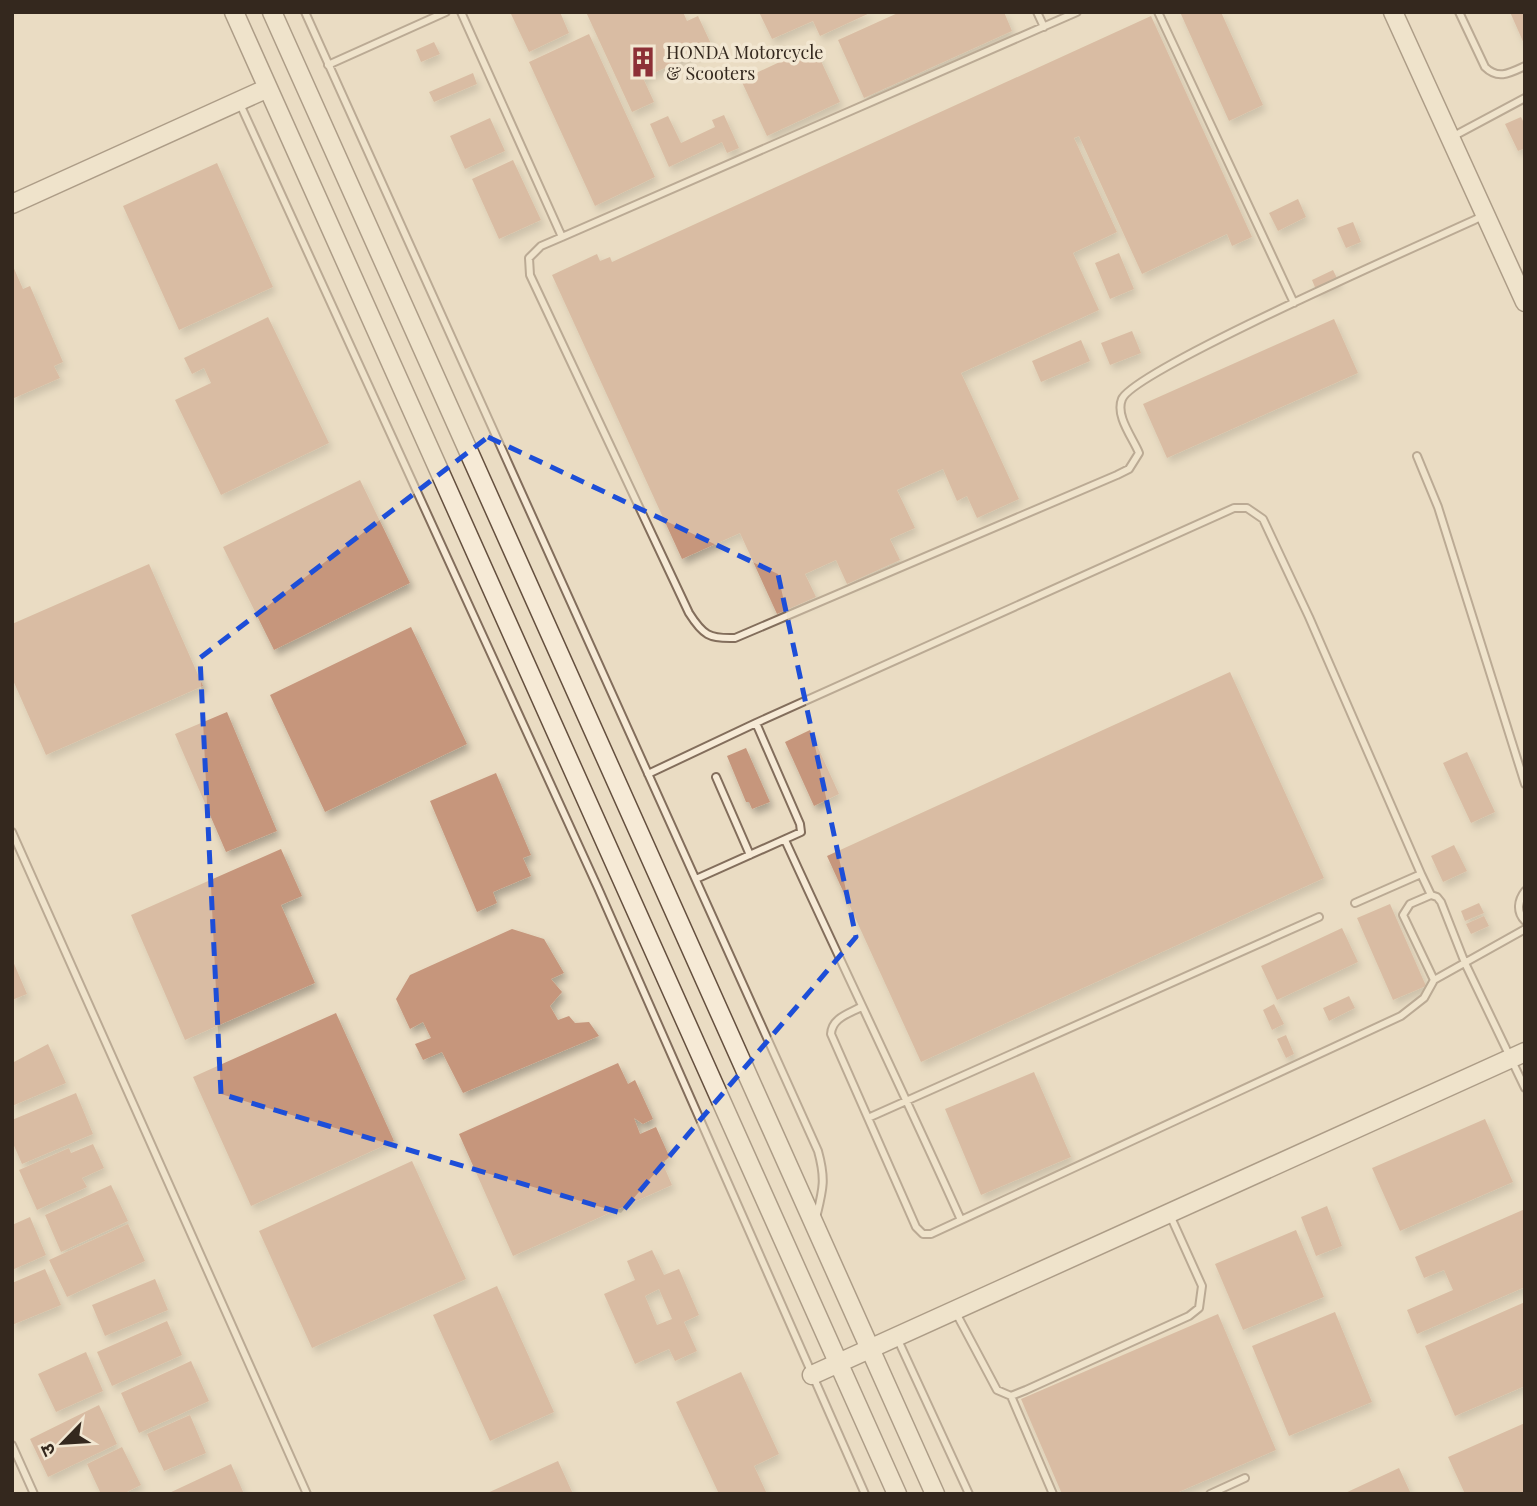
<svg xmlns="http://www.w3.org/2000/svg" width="1537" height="1506" viewBox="0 0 1537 1506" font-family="'Playfair Display','Noto Sans Devanagari',serif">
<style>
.building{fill:#c6967c;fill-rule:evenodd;filter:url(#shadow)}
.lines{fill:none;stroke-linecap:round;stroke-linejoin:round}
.lane-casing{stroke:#836e5c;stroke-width:10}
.secondary-casing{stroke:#65503f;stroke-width:21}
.lane{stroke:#f6ead6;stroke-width:6}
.secondary{stroke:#f6ead6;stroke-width:18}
.marked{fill:none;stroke:#1d4ed8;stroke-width:5;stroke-dasharray:14 9;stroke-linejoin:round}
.labels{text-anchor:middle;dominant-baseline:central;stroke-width:7;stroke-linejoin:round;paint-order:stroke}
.poi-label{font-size:18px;fill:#34281e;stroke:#f2e7d2;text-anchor:start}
</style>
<defs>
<filter id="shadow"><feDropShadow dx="3.5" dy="5.5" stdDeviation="3.5" flood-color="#0004"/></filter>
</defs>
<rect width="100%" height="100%" fill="#eadcc3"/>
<path class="building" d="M516,12h44l9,21 -40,19 -18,-38z
M586,12h97l4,9 11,-5 14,30 -69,32 11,24 -22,10z
M759,12h113l-52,24 -7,-15 -41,18z
M900,12h104l8,19 -148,67 -26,-58z
M1180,12h41l42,93 -34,16z
M1510,12h15v34z
M1151,16l101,221 -20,9 -5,-12 -85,40 -63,-138 -5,2 43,94 -44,21 26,57 -138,63 58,126 -42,19 -10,-22 -10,5 -14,-32 -46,21 18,38 -25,11 10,21 -53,24 -11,-24 -31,14 11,23 -39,17 -37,-81 -58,26 -130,-284 45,-21 3,7 10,-4 2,5z
M589,34l66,143 -60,29 -66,-144z
M434,42l6,12 -19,8 -5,-12z
M814,46l26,56 -73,34 -26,-56z
M473,73l4,11 -43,18 -5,-10z
M724,115l15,33 -12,5 -5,-11 -53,25 -19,-43 18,-8 13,27 34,-16 -3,-7z
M1521,117l4,8v23l-7,3 -13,-27z
M490,118l15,33 -40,18 -15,-33z
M513,160l28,60 -42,19 -27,-60z
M217,163l56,124 -94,43 -56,-124z
M1298,199l8,18 -28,14 -9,-18z
M1353,222l8,20 -15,6 -9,-20z
M1119,253l15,36 -24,10 -15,-36z
M12,264l11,25 7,-3 33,76 -9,4 6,12 -48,21z
M1333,270l6,12 -22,10 -5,-12z
M268,317l61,126 -108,52 -46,-95 36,-17 -7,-15 -12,6 -8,-16z
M1334,319l24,54 -191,85 -24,-54z
M1132,331l9,22 -31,12 -9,-22z
M1081,340l9,21 -49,21 -9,-21z
M360,480l50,103 -136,67 -51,-103z
M149,564l54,122 -157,69 -34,-77v-54z
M411,627l56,117 -142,68 -55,-117z
M1230,672l94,206 -403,184 -94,-206z
M227,712l50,119 -51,21 -51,-118z
M810,730l29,64 -25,12 -29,-64z
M746,748l24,54 -18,7 -3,-7h-3l-19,-46z
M1467,752l28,60 -24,11 -28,-60z
M496,773l35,82 -8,3 8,18 -38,16 4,11 -20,9 -47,-111z
M1454,845l13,26 -24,11 -12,-26z
M281,849l21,47 -21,9 34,78 -130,57 -54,-125z
M1479,903l5,10 -19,8 -4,-10z
M1390,904l36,82 -33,14 -36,-82z
M1484,916l5,10 -18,8 -5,-10z
M1342,928l16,34 -81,38 -16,-34z
M512,929l32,10 20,34 -13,6 11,13 -12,14 8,14 11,-4 6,7 14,-1 10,14 -136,57 -21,-41 -19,8 -8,-16 16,-6 -8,-16 -13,7 -14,-30 14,-24z
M12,959l15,35 -15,6z
M1349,996l6,12 -26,13 -6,-13z
M1274,1004l10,20 -12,6 -9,-20z
M336,1013l58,128 -143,65 -58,-129z
M1286,1035l8,19 -8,4 -9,-19z
M48,1044l18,39 -54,23v-43z
M618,1063l10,21 7,-4 18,39 -10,5 -9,-6 6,16 16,-7 14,31 -8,4 10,23 -159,71 -54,-122z
M1034,1072l37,85 -90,38 -36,-86z
M76,1093l17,41 -71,30 -10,-23v-21z
M1485,1119l28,63 -113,49 -28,-63z
M93,1144l11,24 -22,10 5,9 -50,23 -18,-40 50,-22 2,5z
M412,1161l54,118 -154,69 -53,-117z
M111,1185l17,36 -67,31 -16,-37z
M1327,1206l15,40 -26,10 -15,-39z
M1525,1209v78l-108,47 -10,-24 46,-20 -9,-20 -20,8 -9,-21z
M30,1217l16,38 -34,15v-45z
M128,1224l17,37 -78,36 -18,-37z
M1296,1230l28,67 -81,33 -28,-66z
M652,1250l12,25 15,-6 20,46 -15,7 13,29 -22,10 -6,-12 -34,15 -31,-70 31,-14 -8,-19zM659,1289l13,30 -15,6 -12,-29z
M45,1269l16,36 -49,20v-42z
M155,1279l13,31 -63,26 -13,-31z
M497,1286l57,126 -64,29 -57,-126z
M1525,1302v84l-70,30 -30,-70z
M1335,1312l37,90 -83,34 -37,-90z
M1218,1314l58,136 -102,44h-112l-41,-95z
M167,1321l15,34 -70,31 -15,-34z
M86,1352l17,39 -47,21 -18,-38z
M191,1361l18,40 -70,32 -18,-40z
M741,1372l38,82 -25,12 13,28h-48l-43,-92z
M99,1405l18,39 -69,33 -18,-38z
M190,1415l16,38 -42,18 -17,-37z
M1525,1423v71h-60l-17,-37z
M122,1447l19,38 -18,9h-22l-14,-30z
M558,1461l15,33h-88z
M231,1464l13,30h-77z
M1399,1468l12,26h-68z"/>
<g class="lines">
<g class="lane-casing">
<path id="lane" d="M305,12l513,1139c8,29 5,38 -2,67
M461,12l101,225
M1037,12l7,15
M1077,12l-515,225 -21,9 -12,12 1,17 159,338c14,22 20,26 46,25l382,-163 12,-6 10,-16c-6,-15 -24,-37 -17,-54 13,-30 312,-160 361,-183
M1158,12l136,291
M1459,12l26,55c13,13 25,6 40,-1
M328,65l118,-53
M240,104l358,784 267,606
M1452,137l73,-39
M1417,456l21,51 87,277
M648,774l108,-51
M716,777l34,78
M12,832l295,662
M785,840c58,127 119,253 176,380
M1421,874l10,21 6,2 4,5 24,61 60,125
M696,879l105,-47 -1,-8 -44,-101 478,-215h13l16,11 46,98 112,257 -66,29
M1525,891c-7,9 -9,21 0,30
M1431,895l-21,9 -7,11 31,65
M861,1007c-13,7 -29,11 -30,27l85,193 7,7h8l470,-218 23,-18 10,-18 91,-51
M868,1118l451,-201
M955,1311l42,79 14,6 15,-6 163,-74 10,-8 3,-22 -32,-71
M898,1340l71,154
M1011,1396l42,98
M12,1445l22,49
M1210,1494l35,-16"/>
</g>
<g class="secondary-casing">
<path id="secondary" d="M234,12l663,1482
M272,12l663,1482
M1393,12l132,290
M12,204l256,-116
M812,1375l713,-323"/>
</g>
<use href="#lane" class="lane"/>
<use href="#secondary" class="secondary"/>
</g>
<path d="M0 0H1537V1506H0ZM488,437l290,137 78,363 -235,276 -400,-119 -21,-436z" fill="#eadcc3" fill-opacity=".55" fill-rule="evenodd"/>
<path class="marked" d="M488,437l290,137 78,363 -235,276 -400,-119 -21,-436z"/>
<defs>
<g id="building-bare" transform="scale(2.415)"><path d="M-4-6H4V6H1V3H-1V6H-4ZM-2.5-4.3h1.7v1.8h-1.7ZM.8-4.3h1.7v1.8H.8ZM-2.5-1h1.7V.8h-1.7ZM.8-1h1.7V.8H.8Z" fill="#8d3037" stroke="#f2e7d2" stroke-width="2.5" paint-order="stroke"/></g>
</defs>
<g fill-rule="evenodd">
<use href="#building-bare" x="643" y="62"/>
</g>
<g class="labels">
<g class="poi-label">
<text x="666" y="52">HONDA Motorcycle<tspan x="666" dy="21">&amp; Scooters</tspan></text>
</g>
</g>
<rect width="1537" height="1506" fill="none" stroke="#34281e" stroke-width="28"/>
<g transform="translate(63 1443) rotate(245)" stroke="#f2e7d2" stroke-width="5" paint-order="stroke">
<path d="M0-5L12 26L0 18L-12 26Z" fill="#34281e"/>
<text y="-10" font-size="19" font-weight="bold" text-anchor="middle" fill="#34281e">उ</text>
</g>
</svg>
